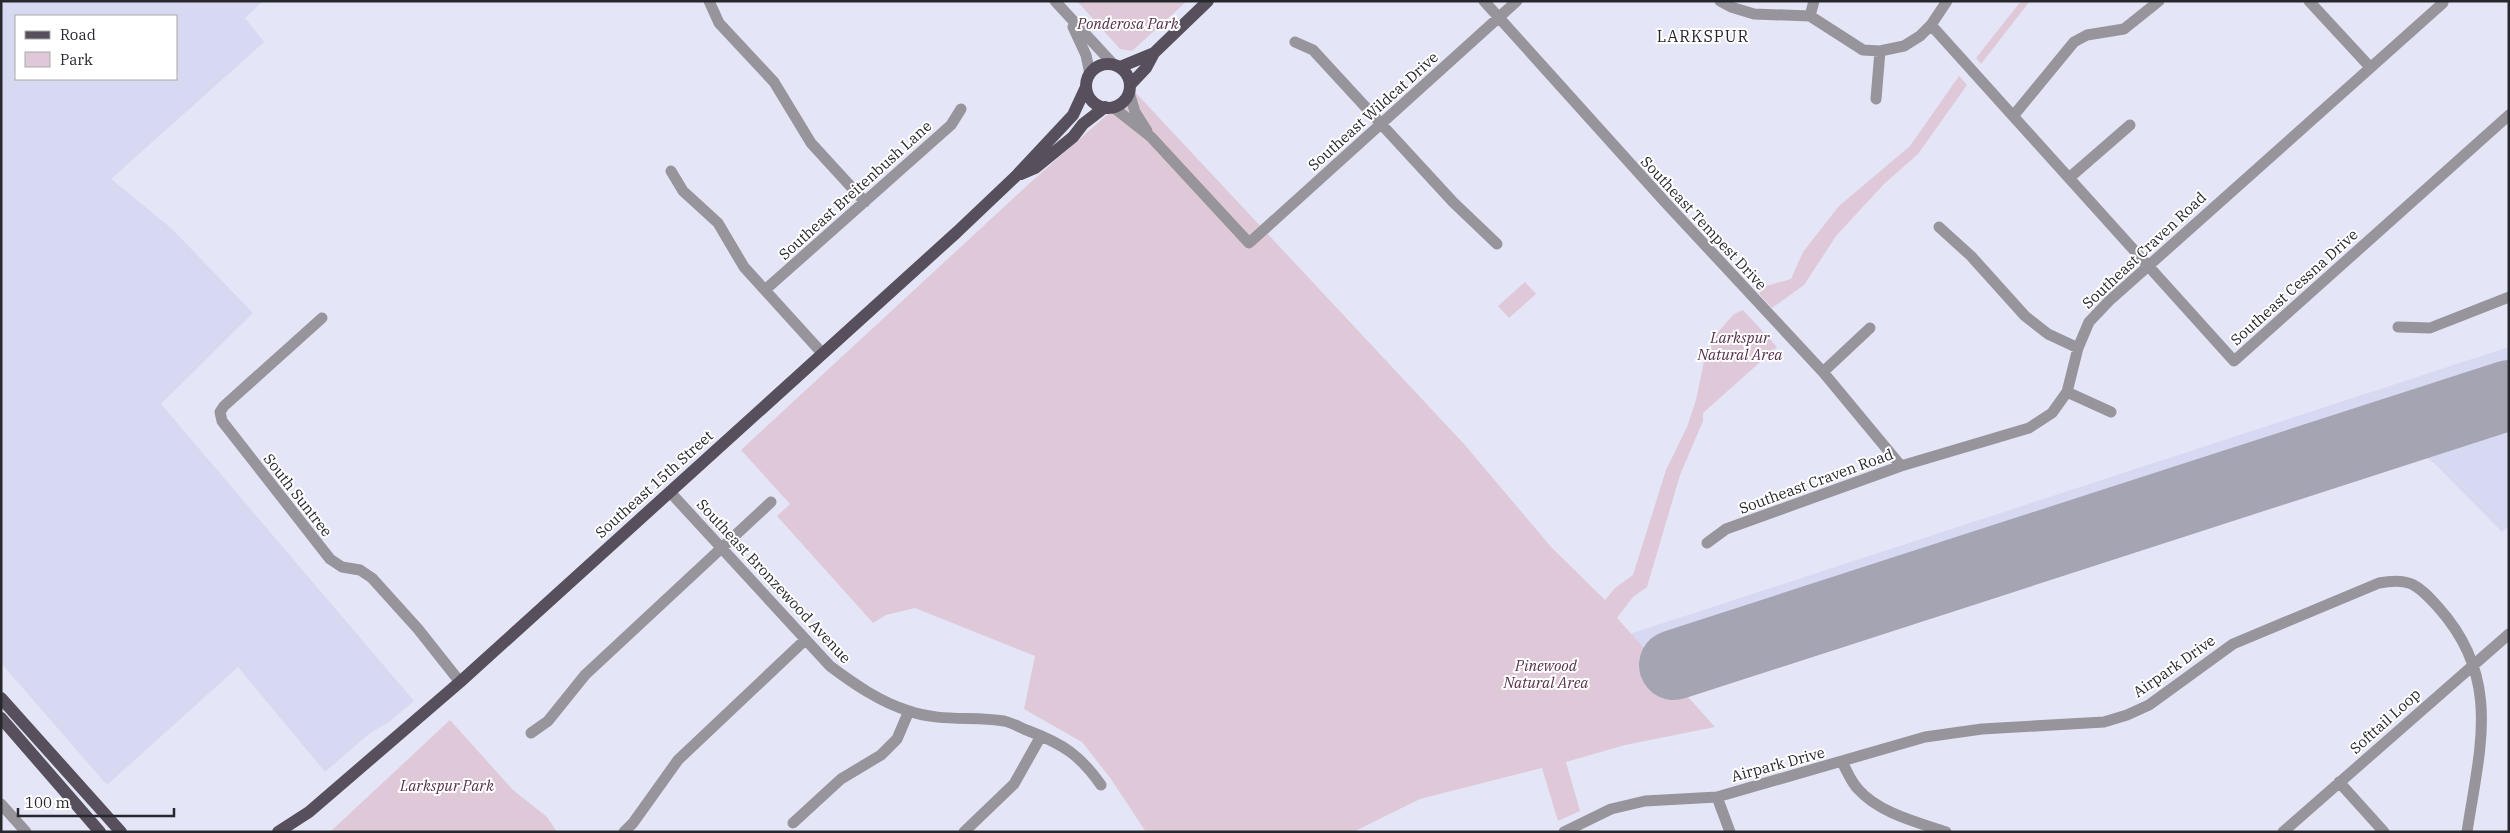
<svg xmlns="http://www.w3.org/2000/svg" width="2510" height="833" viewBox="0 0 2510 833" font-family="'IBM Plex Serif',serif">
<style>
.built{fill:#d7d8f1;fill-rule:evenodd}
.green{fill:#dfc9d8}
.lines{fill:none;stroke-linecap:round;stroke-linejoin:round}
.runway{stroke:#a4a4b2;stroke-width:70}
.minor{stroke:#98949b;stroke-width:11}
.major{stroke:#57505c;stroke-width:12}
.labels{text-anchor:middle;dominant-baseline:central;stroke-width:4;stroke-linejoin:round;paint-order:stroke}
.park-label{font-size:15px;font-style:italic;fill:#572f4c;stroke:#fff}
.street-label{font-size:15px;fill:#27282e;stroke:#fff}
.neighbourhood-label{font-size:16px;letter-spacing:1px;fill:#27282e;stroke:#fff}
</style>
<rect width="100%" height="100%" fill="#e4e5f7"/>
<path class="built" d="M1,1h262l-18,17 19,24 -153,137 60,49 82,85 -92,91 253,297 -25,21 -19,11 -45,39 -87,-105 -131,118 -106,-122zM16,16h160v63h-160z
M2509,347v71l-3,1 3,3v104l-7,6 -68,-69 -11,-7 -18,-2 -269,88 -458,145 -48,-53z"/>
<path class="green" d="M1077,1h110l-55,50 -12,-2z
M2021,1h9l-49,63 -5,-6z
M1959,76l8,9 -49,69 -34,30 -48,52 -32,49 -32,23 -12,-13 -1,-7 32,-9 12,-27 36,-46 71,-60z
M1134,91l330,353 88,104 53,52 10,-12 18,-13 33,-105 21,-43 9,-27 8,-39 14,-29 16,-18 9,-4 34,37 -74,66v8l-23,54 -33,112 -14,10 -16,21 98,109 -90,18 -59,17 14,49 -22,10 -16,-53 -122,31 -67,33h-207l-35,-53 -29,-37 -58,-33 11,-53 -120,-48 -29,7 -13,8 -96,-107 13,-12 -49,-54 290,-268z
M1525,282l11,12 -27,24 -11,-12z
M450,720l63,70 34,27 10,15h-227z"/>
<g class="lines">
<path class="runway" d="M1674,665l835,-270"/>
<path class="minor" d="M709,1l10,22 55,59 37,61 54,59
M1055,1l58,63
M1484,1l181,201 158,170 78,94
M1720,1l11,6 23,7 56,2 53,34 17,1 24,-5 16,-10 11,-11 16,-24
M2309,1l61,66
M1810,16l4,-15
M1931,25l303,336 275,-246
M1073,27l13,28 4,19
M1295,42l18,8 140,152 44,42
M1129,92l6,20 12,19
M1876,99l4,-48
M1113,107l38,30 98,106 268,-242
M2014,115l60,-73 13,-7 37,-6 35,-28
M671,171l12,20 35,32 26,44 78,86
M2069,178l61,-53
M1939,227l32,29 54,60 23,18 30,14
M765,290l186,-165 10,-16
M322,318l-98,88 -4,6 2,9 108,138 12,8 18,3 12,8 46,51 42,53
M2398,327l32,1 79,-31
M1823,372l47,-44
M2067,392l44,20
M670,492l160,174c24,18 50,36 79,45 31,11 64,5 95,10 9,2 17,7 25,10 34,13 51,24 72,54
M1707,543l19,-14 175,-63 128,-38 23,-15 15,-21 11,-44 11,-26 20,-21 334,-298
M531,733l17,-12 37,-46 186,-173
M1842,762c5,9 9,20 16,27 21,24 59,33 88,43
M2339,782l45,50
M1717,797l13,35
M1,804l25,28
M793,823l48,-44 40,-24 16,-16 12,-28
M624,832l9,-9 45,-63 127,-120
M964,832l50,-48 27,-48
M1564,832l47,-23 34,-8 72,-4 208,-60 57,-8 122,-7 23,-7 22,-10 84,-61 146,-61c31,-6 39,2 59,24 64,71 42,140 29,225
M2283,832l226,-198"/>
<path class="major" d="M1086 86a22 22 0 1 1 44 0a22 22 0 1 1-44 0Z
M1120,67l34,-14
M1130,85l16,-17 8,-15 54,-52
M1021,174l14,-6 38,-31 10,-13 22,-17
M1,698l120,134
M1,718l99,114
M278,832l31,-20 151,-130 497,-450 59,-56 57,-61 13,-28"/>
</g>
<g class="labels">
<g class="park-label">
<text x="1128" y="23">Ponderosa Park</text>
<text x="1740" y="337">Larkspur<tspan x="1740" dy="17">Natural Area</tspan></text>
<text x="1546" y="665">Pinewood<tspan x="1546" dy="17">Natural Area</tspan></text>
<text x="447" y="785">Larkspur Park</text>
</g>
<g class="street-label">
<text transform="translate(1373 111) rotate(-42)">Southeast Wildcat Drive</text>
<text transform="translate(855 190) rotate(-42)">Southeast Breitenbush Lane</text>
<text transform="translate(1704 223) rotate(47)">Southeast Tempest Drive</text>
<text transform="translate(2144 250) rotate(-43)">Southeast Craven Road</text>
<text transform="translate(2294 287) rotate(-42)">Southeast Cessna Drive</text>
<text transform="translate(1816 481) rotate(-20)">Southeast Craven Road</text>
<text transform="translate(654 484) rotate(-42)">Southeast 15th Street</text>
<text transform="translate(298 495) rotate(52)">South Suntree</text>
<text transform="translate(774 581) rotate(47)">Southeast Bronzewood Avenue</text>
<text transform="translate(2174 666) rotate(-35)">Airpark Drive</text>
<text transform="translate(2385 721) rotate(-42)">Softtail Loop</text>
<text transform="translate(1778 764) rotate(-15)">Airpark Drive</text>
</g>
<g class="neighbourhood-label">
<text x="1703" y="36">LARKSPUR</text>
</g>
</g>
<rect width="2510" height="833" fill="none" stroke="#27282e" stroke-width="5"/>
<rect x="15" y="15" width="162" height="65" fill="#ffffff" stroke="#a9a9ab"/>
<rect x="25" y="31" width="25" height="8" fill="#57505c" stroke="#a9a9ab"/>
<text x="60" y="40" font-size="15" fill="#27282e">Road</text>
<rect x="25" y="52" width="25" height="15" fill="#dfc9d8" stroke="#a9a9ab"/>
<text x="60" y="65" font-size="15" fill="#27282e">Park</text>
<path d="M18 808v8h156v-8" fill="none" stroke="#27282e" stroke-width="2.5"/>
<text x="25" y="808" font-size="15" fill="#27282e" stroke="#ffffff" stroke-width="4" paint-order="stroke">100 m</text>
</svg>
